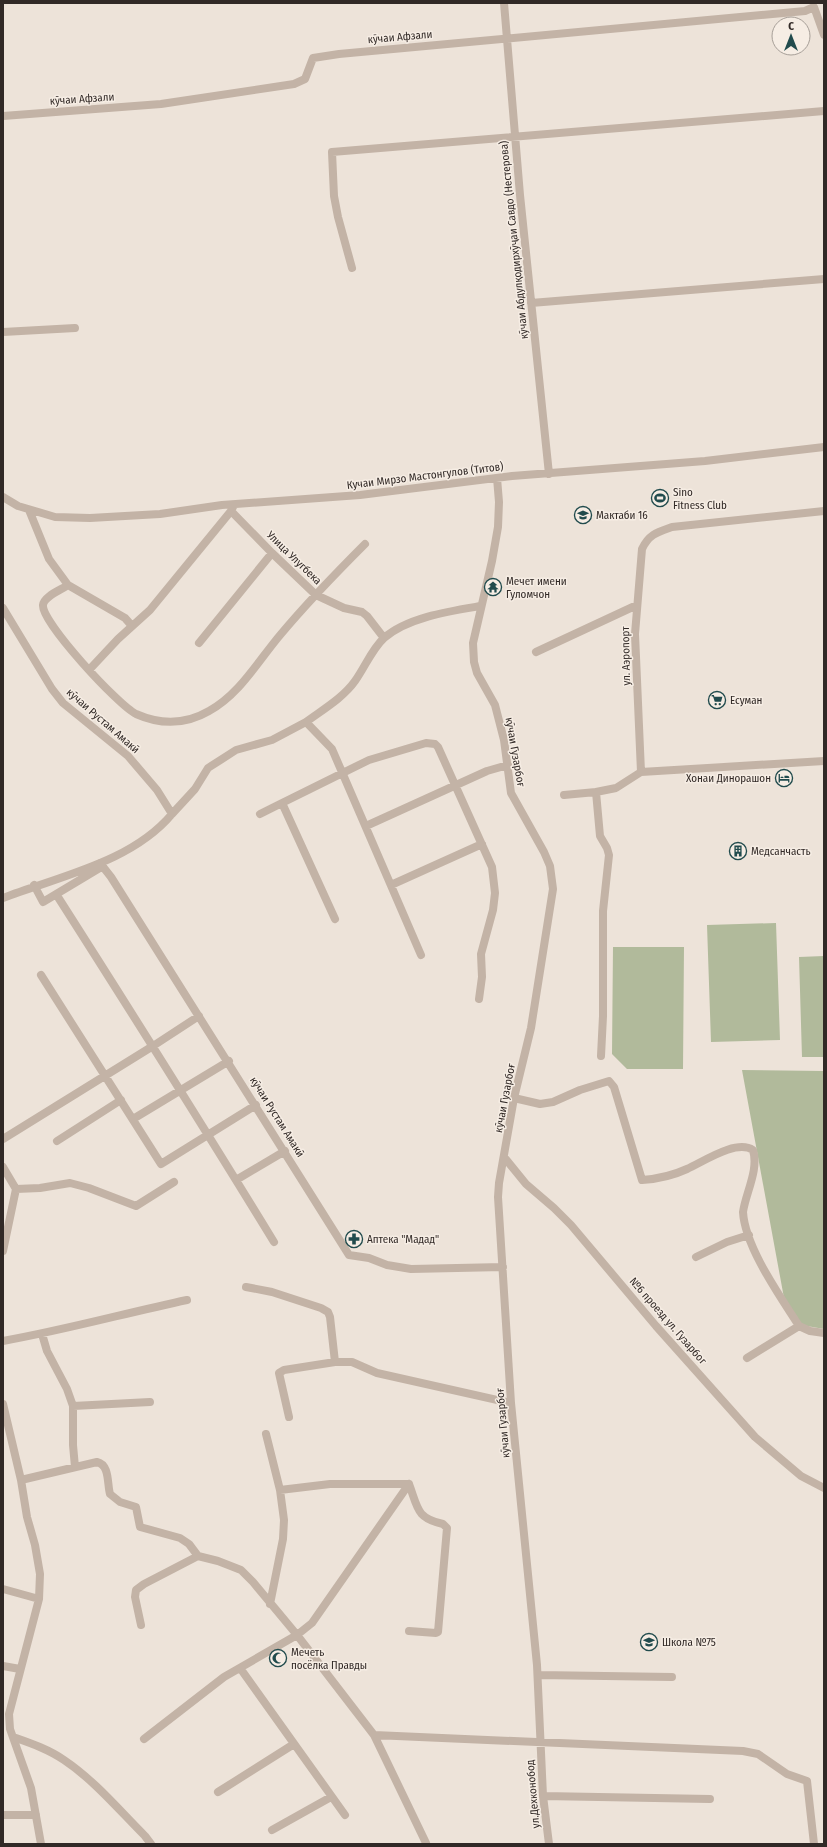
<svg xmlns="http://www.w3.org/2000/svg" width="827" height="1847" viewBox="0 0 827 1847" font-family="'Fira Sans Condensed',sans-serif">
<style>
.green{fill:#b1ba9b}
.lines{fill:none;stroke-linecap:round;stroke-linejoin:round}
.minor{stroke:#c3b3a6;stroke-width:8}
.labels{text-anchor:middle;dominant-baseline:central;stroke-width:3;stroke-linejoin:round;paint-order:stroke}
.street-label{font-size:11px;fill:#312926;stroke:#f6ede4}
.poi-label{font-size:11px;fill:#312926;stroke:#f6ede4;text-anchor:start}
</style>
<rect width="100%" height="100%" fill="#ede3d9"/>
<path class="green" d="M776,923l4,117 -69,2 -4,-117z
M613,947h71l-1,122h-56l-15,-15z
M824,956v101h-22l-3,-100z
M742,1070l82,1v258l-23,-4 -17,-27z"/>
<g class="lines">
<path class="minor" d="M504,3l16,192 29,279
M3,116l158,-12 133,-20 11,-5 8,-21 26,-4 466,-43 9,-4 10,28
M352,268l-14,-51 -4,-21 -2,-44 492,-41
M531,303l293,-24
M3,332l72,-4
M497,478l2,24 -1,25 -6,34 -19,82 1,19 3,11 18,32 9,35 7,53 33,59 6,14 3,23 -22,139 -17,70 -15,85 -1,14 13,206 26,262 6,131 6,48
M3,497l15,9 37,11 35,1 70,-4 62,-9 138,-10 152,-19 193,-15 119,-14
M29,510l20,49 19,26c-7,5 -24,11 -25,20 -2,17 76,101 93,109 25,11 49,11 73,-3 31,-17 49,-50 72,-77 26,-31 55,-61 84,-90
M231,511l41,42 44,42 28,13 18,4 5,4 17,22
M68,585l57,33 7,8
M3,608l49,81 11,14 65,53 29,34 15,24c-40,48 -112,62 -169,84
M199,643l73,-90
M536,652l101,-47
M89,670l29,-31 32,-29 81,-99 3,-6
M306,722c16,-12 37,-24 49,-41 10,-14 17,-32 29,-43 24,-21 67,-27 97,-32
M641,772l-6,-138 7,-85c7,-15 16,-17 30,-22l152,-16
M641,772l183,-11
M564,795l32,-3
M172,814l23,-25 13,-21 28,-18 36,-10 34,-18 26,27 89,206
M260,814l22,-11
M366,826l121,-55 21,-6
M100,863l11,14 238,378 20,3 18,7 24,4 92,-2
M34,885l9,17 60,-36
M391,885l91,-41
M56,894c74,116 147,232 218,348
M335,919l-53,-116 87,-43 57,-17 9,1 3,3 54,120 3,26 -2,17 -12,44 1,23 -3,22
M41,975l120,189 95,-59
M601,1056l2,-40v-105l6,-56 -2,-7 -7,-12 -4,-44 20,-4 25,-16
M514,1098l26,6 13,-2 27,-12 29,-9 5,6 28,93c15,-1 32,-5 45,-11 16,-7 49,-30 66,-19 6,20 -7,42 -10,62 2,35 37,84 56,114l11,5 14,2
M133,1119l96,-58
M3,1139l150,-93 46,-30
M57,1141l64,-41
M504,1157l22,27 28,24 17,17 85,101 99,111 46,39 23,12
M3,1167l13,22 -13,62
M236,1180l49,-29
M16,1189l24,-1 30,-5 19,5 47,18 38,-24
M696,1257l31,-15 22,-7
M246,1287l26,5 49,16 7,4 2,5 5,45
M42,1334l5,17 20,38 6,17v39l2,22
M3,1341c62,-11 123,-28 184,-41
M747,1358l52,-32
M3,1404l18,76 6,37 8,28 5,29 -1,25 -30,115 1,15 21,59 10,56
M73,1406l77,-4
M289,1417l-10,-44 5,-3 51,-8h17l25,11 134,30
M266,1434l14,56
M21,1480l76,-18c13,3 10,22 13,32l10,8 16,5 4,20 40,11 9,6 9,12 20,5 23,9 12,12 44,53 77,100 369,16 15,3 29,20 20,7 7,63
M3,1589l36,10
M270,1604l13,-65 1,-19 -4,-30 50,-6h79
M141,1625l-6,-28 1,-7 8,-6 54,-28
M409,1631l27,2 2,-1 9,-104 -4,-4c-27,-6 -25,-16 -34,-40
M3,1666l17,3
M240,1668l105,147
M538,1675l134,2
M374,1735l52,108
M13,1737c17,6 35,12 51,23 30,20 55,50 81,76l6,8
M144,1739l80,-62 73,-42 15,-12 97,-139
M218,1792l76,-48
M543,1796l167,3
M3,1815h33
M272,1830l59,-33"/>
</g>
<defs>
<g id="stadium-ring" transform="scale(0.9)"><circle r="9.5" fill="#f6ede4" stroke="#214b4d" stroke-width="1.5"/><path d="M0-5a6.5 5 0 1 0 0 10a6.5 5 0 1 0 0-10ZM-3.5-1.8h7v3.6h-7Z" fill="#214b4d"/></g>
<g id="school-ring" transform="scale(0.9)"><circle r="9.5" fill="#f6ede4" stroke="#214b4d" stroke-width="1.5"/><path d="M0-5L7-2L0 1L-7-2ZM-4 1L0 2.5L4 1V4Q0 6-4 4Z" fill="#214b4d"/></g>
<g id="temple-ring" transform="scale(0.9)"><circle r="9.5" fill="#f6ede4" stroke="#214b4d" stroke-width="1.5"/><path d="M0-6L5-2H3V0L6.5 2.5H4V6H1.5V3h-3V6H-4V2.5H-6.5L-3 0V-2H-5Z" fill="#214b4d"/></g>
<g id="supermarket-ring" transform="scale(0.9)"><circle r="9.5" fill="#f6ede4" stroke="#214b4d" stroke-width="1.5"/><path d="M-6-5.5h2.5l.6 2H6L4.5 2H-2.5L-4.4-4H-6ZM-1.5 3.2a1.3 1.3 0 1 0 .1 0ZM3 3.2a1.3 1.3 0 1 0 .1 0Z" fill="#214b4d"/></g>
<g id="hotel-ring" transform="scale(0.9)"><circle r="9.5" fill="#f6ede4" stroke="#214b4d" stroke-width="1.5"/><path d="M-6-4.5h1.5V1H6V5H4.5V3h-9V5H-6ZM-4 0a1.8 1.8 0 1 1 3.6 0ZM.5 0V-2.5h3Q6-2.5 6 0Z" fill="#214b4d"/></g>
<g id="building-ring" transform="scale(0.9)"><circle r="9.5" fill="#f6ede4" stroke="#214b4d" stroke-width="1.5"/><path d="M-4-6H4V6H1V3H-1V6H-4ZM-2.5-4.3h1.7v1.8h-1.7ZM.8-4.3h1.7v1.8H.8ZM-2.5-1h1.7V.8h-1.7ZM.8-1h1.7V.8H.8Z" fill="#214b4d"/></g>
<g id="pharmacy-ring" transform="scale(0.9)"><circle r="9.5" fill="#f6ede4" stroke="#214b4d" stroke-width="1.5"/><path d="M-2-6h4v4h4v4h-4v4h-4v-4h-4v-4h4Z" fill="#214b4d"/></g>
<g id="mosque-ring" transform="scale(0.9)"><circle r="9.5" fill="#f6ede4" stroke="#214b4d" stroke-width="1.5"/><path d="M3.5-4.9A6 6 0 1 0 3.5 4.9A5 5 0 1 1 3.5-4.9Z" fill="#214b4d"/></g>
</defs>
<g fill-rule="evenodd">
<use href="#stadium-ring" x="660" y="498"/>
<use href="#school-ring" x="583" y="515"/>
<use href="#temple-ring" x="493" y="587"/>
<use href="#supermarket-ring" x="717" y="700"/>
<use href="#hotel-ring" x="784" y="778"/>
<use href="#building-ring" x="738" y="851"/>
<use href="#pharmacy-ring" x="354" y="1239"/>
<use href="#school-ring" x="649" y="1642"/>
<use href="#mosque-ring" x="278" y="1658"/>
</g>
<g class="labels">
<g class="street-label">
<text transform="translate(400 37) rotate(-5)">кӯчаи Афзали</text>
<text transform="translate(82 99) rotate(-4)">кӯчаи Афзали</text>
<text transform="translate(514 240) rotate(-96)">кӯчаи Абдулқодирхӯҷаи Савдо (Нестерова)</text>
<text transform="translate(425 476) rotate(-7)">Кучаи Мирзо Мастонгулов (Титов)</text>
<text transform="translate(294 558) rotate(44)">Улица Улугбека</text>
<text transform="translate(626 656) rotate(-91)">ул. Аэропорт</text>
<text transform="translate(103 721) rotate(41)">кӯчаи Рустам Амакӣ</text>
<text transform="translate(515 752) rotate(80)">кӯчаи Гузарбоғ</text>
<text transform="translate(505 1098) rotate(-79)">кӯчаи Гузарбоғ</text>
<text transform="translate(277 1117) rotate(58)">кӯчаи Рустам Амакӣ</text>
<text transform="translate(668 1321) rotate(49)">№6 проезд ул. Гузарбог</text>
<text transform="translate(503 1423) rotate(-95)">кӯчаи Гузарбоғ</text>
<text transform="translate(533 1794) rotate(-95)">ул.Дехконобод</text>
</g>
<g class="poi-label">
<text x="673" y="492">Sino<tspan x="673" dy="13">Fitness Club</tspan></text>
<text x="596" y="515">Мактаби 16</text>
<text x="506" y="581">Мечет имени<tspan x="506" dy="13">Гуломчон</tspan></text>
<text x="730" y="700">Есуман</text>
<text x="771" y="778" text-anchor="end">Хонаи Динорашон</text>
<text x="751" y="851">Медсанчасть</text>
<text x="367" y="1239">Аптека "Мадад"</text>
<text x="662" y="1642">Школа №75</text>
<text x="291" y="1652">Мечеть<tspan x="291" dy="13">посёлка Правды</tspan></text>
</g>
</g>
<rect width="827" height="1847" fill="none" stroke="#312926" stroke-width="8"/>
<g transform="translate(791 36)"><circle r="19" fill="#f6ede4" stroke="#a79f98"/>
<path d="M0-3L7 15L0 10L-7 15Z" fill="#214b4d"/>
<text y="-6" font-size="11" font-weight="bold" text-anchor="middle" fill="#312926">С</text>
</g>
</svg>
